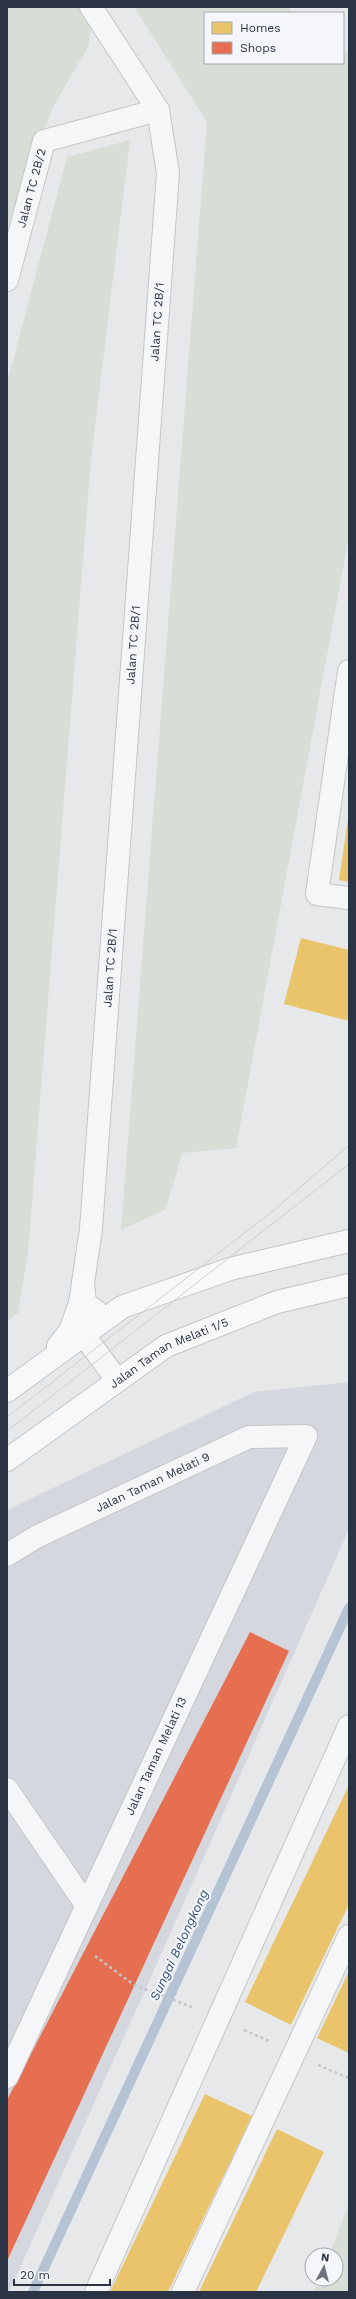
<svg xmlns="http://www.w3.org/2000/svg" width="356" height="2299" viewBox="0 0 356 2299" font-family="'Work Sans',sans-serif">
<style>
.built{fill:#d4d7dd}
.green{fill:#d6ded6}
.homes{fill:#e9c46a}
.shops{fill:#e76f51}
.lines{fill:none;stroke-linecap:round;stroke-linejoin:round}
.stream{stroke:#b4c4d5;stroke-width:10}
.minor-casing{stroke:#c4c6c8;stroke-width:24}
.major-casing{stroke:#c2c5c8;stroke-width:24}
.path{stroke:#c5c6ca;stroke-width:2.5;stroke-dasharray:3 3;stroke-linecap:butt}
.minor{stroke:#f5f6f7;stroke-width:22}
.major{stroke:#f8f8f8;stroke-width:22}
.tram{stroke:#cecfd2;stroke-width:1}
.labels{text-anchor:middle;dominant-baseline:central;stroke-width:4;stroke-linejoin:round;paint-order:stroke}
.street-label{font-size:12px;fill:#2b3445;stroke:#f4f6f9}
.water-label{font-size:13px;font-style:italic;fill:#34527a;stroke:#f4f6f9}
</style>
<rect width="100%" height="100%" fill="#e6e8ea"/>
<path class="built" d="M349,1382v147l-203,459 -137,304h-2v-782l247,-118z"/>
<path class="green" d="M7,7h88l-7,40 -34,58 -43,109 -4,16z
M134,7h154l5,6h-88v50h138v-10l6,-2v485l-113,612 -54,5 -16,56 -45,21 86,-1108z
M130,140l-39,319 -63,794 -10,60 -11,8v-938l60,-226z
M349,2204v88h-35l5,-13h17v-24h-7z"/>
<path class="homes" d="M348,818h1v64l-10,-2z
M301,938l48,12v71l-65,-17z
M349,1785v119l-58,121 -46,-23z
M349,1971v82l-32,-15z
M205,2094l47,22 -84,176h-58z
M277,2129l47,23 -68,140h-57z"/>
<path class="shops" d="M250,1632l39,19 -282,610v-161z"/>
<g class="lines">
<path class="stream" d="M33,2292l316,-684"/>
<g class="minor-casing">
<g id="minor">
<path d="M91,7l67,103 10,63 -77,1056 -11,74 3,31 34,46"/>
<path id="s1" d="M7,280l37,-139 114,-31"/>
<path d="M349,671l-32,223 32,4"/>
<path id="s2" d="M7,1555l29,-18 213,-100 57,-1 -299,641"/>
<path d="M7,1789l80,117"/>
<path d="M96,2292l253,-566"/>
<path d="M183,2292l166,-356"/>
</g>
</g>
<g class="major-casing">
<g id="major">
<path d="M83,1283l2,20 12,9"/>
<path d="M58,1346l12,-15 10,-28"/>
<path d="M7,1391l115,-84 108,-38 119,-28"/>
<path id="s3" d="M7,1460l159,-114 111,-44 72,-17"/>
</g>
</g>
<path class="path" d="M95,1956l39,29 58,22
M244,2030l25,11
M318,2065l31,13"/>
<use href="#minor" class="minor"/>
<use href="#major" class="major"/>
<path class="tram" d="M7,1417l266,-206 76,-66
M7,1431l342,-267"/>
</g>
<g class="labels">
<g class="street-label">
<text stroke="none"><textPath href="#s1" startOffset="95">Jalan TC 2B/2</textPath></text>
<text transform="translate(157 322) rotate(-86)">Jalan TC 2B/1</text>
<text transform="translate(133 645) rotate(-86)">Jalan TC 2B/1</text>
<text transform="translate(110 968) rotate(-86)">Jalan TC 2B/1</text>
<text stroke="none"><textPath href="#s3" startOffset="195">Jalan Taman Melati 1/5</textPath></text>
<text stroke="none"><textPath href="#s2" startOffset="163">Jalan Taman Melati 9</textPath></text>
<text transform="translate(156 1756) rotate(-65)">Jalan Taman Melati 13</text>
</g>
<g class="water-label">
<text transform="translate(179 1945) rotate(-65)">Sungai Belongkong</text>
</g>
</g>
<rect width="356" height="2299" fill="none" stroke="#2b3445" stroke-width="16"/>
<rect x="204" y="12" width="140" height="52" fill="#f4f6f9" stroke="#a4a8b1"/>
<rect x="212" y="22" width="20" height="12" fill="#e9c46a" stroke="#a4a8b1"/>
<text x="240" y="32" font-size="12" fill="#2b3445">Homes</text>
<rect x="212" y="42" width="20" height="12" fill="#e76f51" stroke="#a4a8b1"/>
<text x="240" y="52" font-size="12" fill="#2b3445">Shops</text>
<g transform="translate(324 2267) rotate(7)"><circle r="19" fill="#f4f6f9" stroke="#a4a8b1"/>
<path d="M0-3L7 15L0 10L-7 15Z" fill="#6c737f"/>
<text y="-6" font-size="11" font-weight="bold" text-anchor="middle" fill="#2b3445">N</text>
</g>
<path d="M14 2279v6h96v-6" fill="none" stroke="#2b3445" stroke-width="2"/>
<text x="20" y="2279" font-size="12" fill="#2b3445" stroke="#f4f6f9" stroke-width="3" paint-order="stroke">20 m</text>
</svg>
